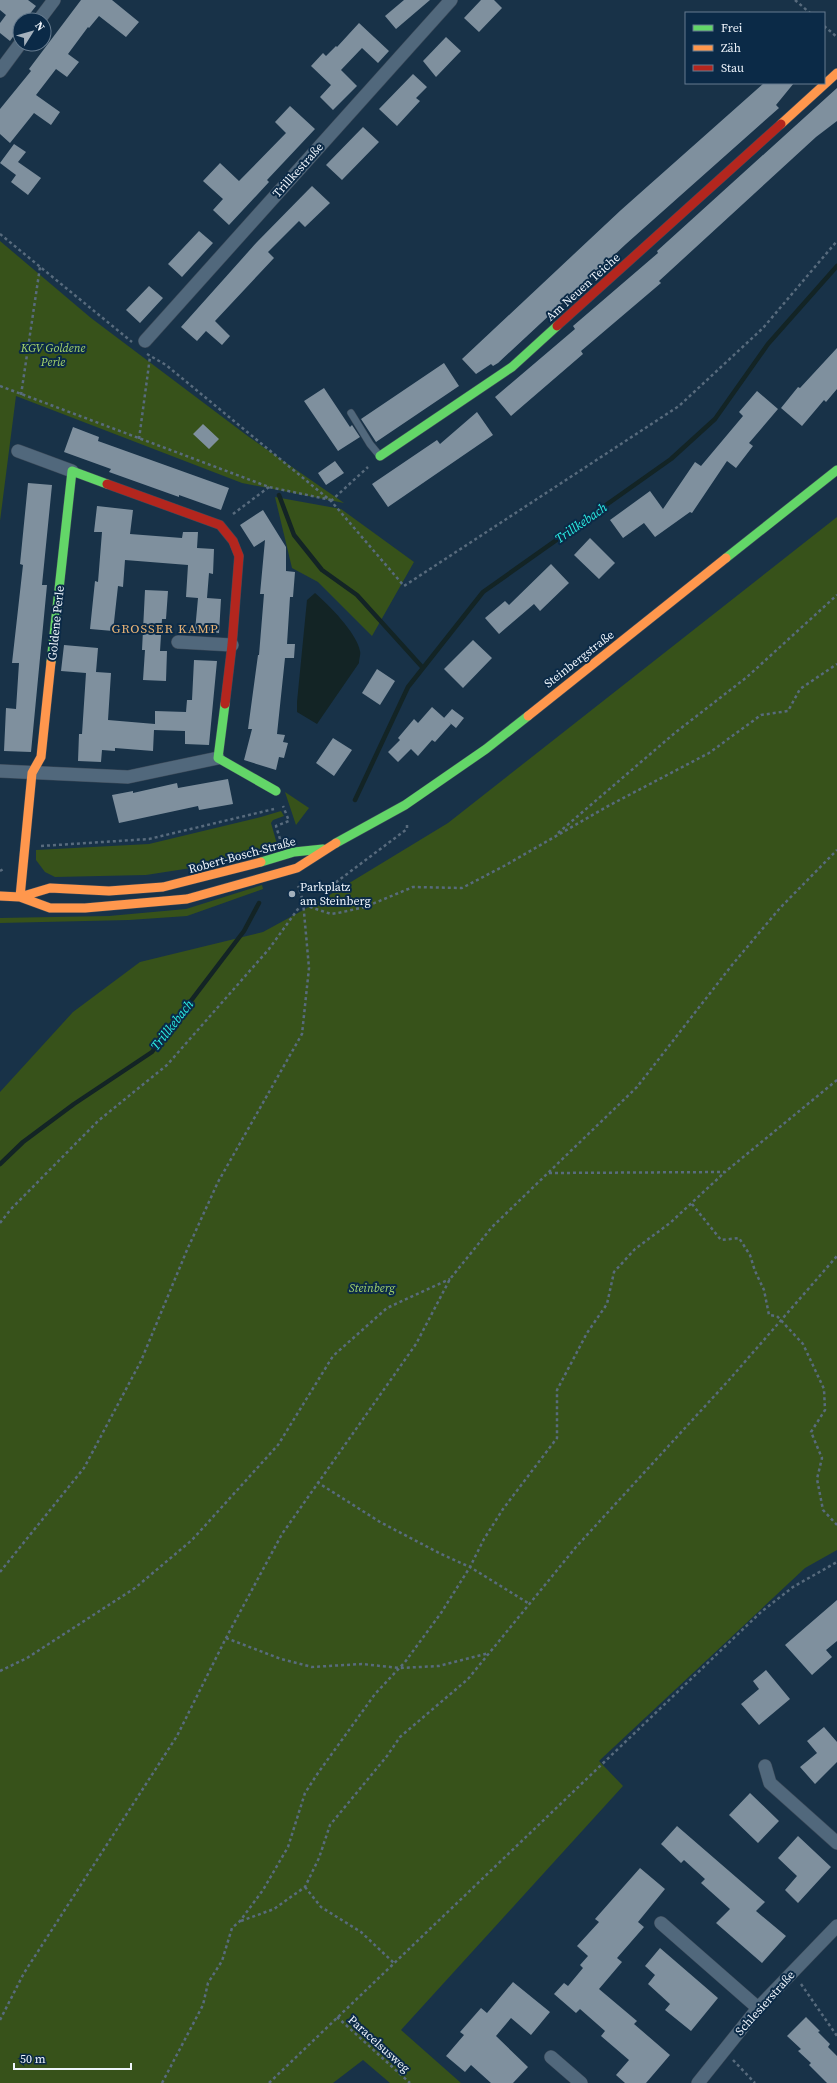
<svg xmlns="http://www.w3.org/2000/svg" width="837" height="2083" viewBox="0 0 837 2083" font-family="'Source Serif 4',serif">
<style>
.green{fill:#37521a}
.water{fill:#132425}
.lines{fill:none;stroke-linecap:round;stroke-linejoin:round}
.stream{stroke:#132425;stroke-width:4.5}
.building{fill:#7f909e}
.lane-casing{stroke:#3c4a59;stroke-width:8}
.street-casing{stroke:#3c4a59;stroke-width:14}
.fast-casing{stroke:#3c4a59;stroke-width:10}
.slow-casing{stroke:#3c4a59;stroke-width:10}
.jam-casing{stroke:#3c4a59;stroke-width:10}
.path{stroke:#586b7d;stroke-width:2.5;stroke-dasharray:3 3;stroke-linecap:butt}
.lane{stroke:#51687c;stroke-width:7}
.street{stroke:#51687c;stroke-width:13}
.fast{stroke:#63d668;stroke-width:9}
.slow{stroke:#ff974d;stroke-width:9}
.jam{stroke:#b3261e;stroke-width:9}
.poi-dot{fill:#a4b1bd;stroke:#0b2a47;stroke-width:1.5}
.labels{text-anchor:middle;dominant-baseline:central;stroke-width:4;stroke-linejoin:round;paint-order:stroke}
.street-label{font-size:12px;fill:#eff5fc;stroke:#0b2a47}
.park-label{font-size:12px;font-style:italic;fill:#a4d36b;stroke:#0b2a47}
.poi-label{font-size:12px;fill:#eff5fc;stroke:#0b2a47;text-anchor:start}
.water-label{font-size:13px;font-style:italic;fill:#2cefe5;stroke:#0b2a47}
.neighbourhood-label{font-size:13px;letter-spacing:1px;fill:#e8b375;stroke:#0b2a47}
</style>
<rect width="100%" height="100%" fill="#183248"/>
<path class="green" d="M0,241l91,77 158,119 95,66 -102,-20 -226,-87 -16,125z
M275,497l66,12 73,53 -42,74 -54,-54 -26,-14z
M837,517v1033l-32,18 -206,193 24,25 -222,244 60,53h-71l-27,-23 -30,23h-333v-991l73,-80 67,-50 123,-30 55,-30 130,-79z
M285,792l24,16 -13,17z
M281,811l3,5 -11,4 -2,3 6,21 -86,24 -45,7 -91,2 -10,-5 -9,-12v-10l113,-6 112,-27z
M262,885l1,4 -76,27 -58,4 -129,3v-5l109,-2 77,-7z"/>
<path class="water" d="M315,593c13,11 42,40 45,58 1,3 -1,8 -1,12l-42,61 -20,-12v-10l10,-102z"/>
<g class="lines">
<path class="stream" d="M279,495l15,40 28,35 35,25 66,73
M355,800l53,-113 75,-95 188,-133 44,-40 53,-75 69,-78
M0,1164l23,-22 51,-38 78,-52 92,-121 15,-28"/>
</g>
<path class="building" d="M0,0h28l8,6 -11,14h-5v7l-10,14 -10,-8v-10l6,-8 -6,-5z
M81,0h31l27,22 -13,15 -27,-21 -10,12 -1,-1 -20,27 11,8 -12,15 -11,-8 -20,26 24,17 -9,13 -17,-12 -24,30 -10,-9v-25l31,-38 -2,-2z
M404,0h26l-34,29 -11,-13z
M481,0h13l8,8 -23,24 -15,-14z
M359,23l30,28 -11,12 -16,-15 -21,22 16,16 -24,24 -13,-13 11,-12 -20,-19 12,-13 3,3 10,-10 1,1z
M446,37l15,14 -25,26 -13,-16z
M413,74l14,13 -11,11 4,3 -23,25 -18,-17z
M764,83h30l-18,22 3,3 -153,136 -128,119 -5,3 -2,-2 -15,10 -14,-15 159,-149z
M837,88v33l-21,16 -157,144 2,2 -80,68 2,3 -72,62 -16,-19 80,-68 -2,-3 85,-73 -1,-2z
M290,106l25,23 -48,51 2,2 -40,43 -16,-15 10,-11 -20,-18 17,-18 19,18 47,-48 -11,-11z
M363,127l16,15 -37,38 -16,-15z
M14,144l12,8 -8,10 23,16 -13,17 -17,-13 5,-7 -16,-12z
M312,186l18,17 -25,24 -6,-6 -31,31 6,6 -59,63 15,15 -8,9 -16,-14 -9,10 -16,-14 76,-85z
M199,231l14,12 -31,34 -14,-13z
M149,286l14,12 -23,25 -14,-13z
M837,348v41l-11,13 -2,-2 -22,26 -21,-18 17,-21 2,1z
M444,363l15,23 -83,56 -15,-23z
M324,388l26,39 2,-2 8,12 -22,14 -34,-50z
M757,391l21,18 -29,34 4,3 -17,22 -9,-7 -35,52 -2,-1 -35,25 -11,-14 -21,15 -13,-18 40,-29 13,18 32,-47 6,4 42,-50 -4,-4z
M477,412l16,23 -105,72 -16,-23 65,-44 3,4z
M203,424l16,15 -10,10 -16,-15z
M73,427l26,10 -1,4 131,47 -8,22 -42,-15v2l-70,-25 2,-3 -47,-17z
M335,461l9,12 -18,12 -8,-12z
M28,483l24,2 -10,100h5l-16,167 -27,-1 2,-43 10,1 3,-46h-7l11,-98 -3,-1z
M97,506l36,4 -3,24 52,4 1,-6h15l-1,16 17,1 -1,25 -4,-1 -2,25 14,1 -2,34 -24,-2 3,-33 -12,-1 2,-32 -63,-5 -2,27 -5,-1 -5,45 -23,-2 5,-48 3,1 4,-50h-8z
M263,510l23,37v24l9,1 -2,25h-3l-3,47h8l-1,14h-9l-8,76 8,1 -2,7 5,1 -4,15 -5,-1 -3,13 -32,-10 8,-31h-4l10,-74h1l5,-61h-4l5,-54 -11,7 -14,-22z
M590,538l25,25 -16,16 -25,-24z
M551,564l18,19 -29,28 -6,-7 -35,30 -14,-16 20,-17 4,4z
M145,590l23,1 -2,28h-4l-2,32h7l-1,30 -23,-1 2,-30h-3z
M473,640l19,18 -29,30 -19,-19z
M64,645l34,3 -2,24 15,1 -3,47 47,4v-13l31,1 1,-12h5l2,-40 23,1 -8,84 -24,-1v-13l-31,-1 -1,21 -38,-3v3l-13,-1 -1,12 -23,-1 1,-27h3l4,-61 -25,-2z
M377,669l18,12 -15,24 -18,-12z
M432,707l19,17 -16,18 -3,-2 -14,16 -7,-7 -13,13 -10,-10 12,-12 -2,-2 16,-19 4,4z
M452,709l12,9 -8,10 -12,-10z
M333,738l19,12 -18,26 -18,-13z
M228,779l5,25 -34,6 -1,-4 -79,17 -7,-28 21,-4v2l44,-10 1,5z
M837,1600v41l-11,9 6,7 -20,18 -27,-30z
M766,1670l24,29 -31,26 -18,-21 18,-15 -6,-8z
M824,1727l13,15v20l-22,22 -15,-17 17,-14 -10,-12z
M750,1793l29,28 -21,22 -29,-28z
M677,1826l88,76 -9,9 30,25 -24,27 -46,-40 14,-14 -29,-26 4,-4 -21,-19 -3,3 -20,-19z
M798,1836l33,31 -33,36 -13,-13 12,-14 -19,-18z
M640,1868l25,21 -27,33 6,5 -27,31 5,4 -23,27 38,32 -3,3 36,31 -24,28h-21l-9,-8 13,-15 -28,-24 4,-5 -25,-22 -4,4 -22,-19 10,-11 4,3 15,-18 -3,-3 8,-9 -11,-10 22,-24 -4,-3z
M660,1948l58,50 -27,33 -26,-21 5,-6 -22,-20 7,-9 -10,-9z
M513,1982l37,30 -19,23 -20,-17 -15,18 32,31 -15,16h-22l-20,-18 -6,7 -19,-16 18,-21 -4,-3 21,-24 6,5z
M806,2017l14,14 -2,1 12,12 -2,3 9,9v27h-10l-18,-18 2,-2 -13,-12 3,-2 -14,-13z"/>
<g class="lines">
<g class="lane-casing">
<path id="lane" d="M351,413l19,31 10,12"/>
</g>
<g class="street-casing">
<path id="street" d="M39,20l15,-20
M0,71l20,-27
M145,341l306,-341
M18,451l54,20
M178,642l54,3
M0,771l128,6 90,-19
M765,1766l5,17 67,60
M661,1923l97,85
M551,2057l30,26
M698,2083l60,-75 79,-82"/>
</g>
<g class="fast-casing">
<path id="fast" d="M380,456l132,-89 45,-41
M726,558l111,-88
M51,662l21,-191 35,13
M225,704l-7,54 58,33
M336,843l69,-38 81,-56 42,-33
M261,862l33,-10 29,-3"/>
</g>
<g class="slow-casing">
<path id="slow" d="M781,124l56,-51
M528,716l198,-158
M0,896l20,1 30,11h35l102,-9 110,-31 39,-25
M20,897l12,-124 9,-16 10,-95
M20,897l30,-9 59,3 54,-4 98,-25"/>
</g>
<g class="jam-casing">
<path id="jam" d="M557,326l224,-202
M107,484l113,41 13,16 6,15 -7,89 -7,59"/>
</g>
<path class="path" d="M795,0l15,13
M824,26l13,11
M0,234l132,108
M147,354l19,11 165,136 73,85 275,-180 84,-78 74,-87
M0,386l269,101 62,13
M21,395l19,-128
M139,439l11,-82
M331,501l37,-34
M233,514l36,-27
M558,833l118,-101 71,-55 90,-82
M280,839l-4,-13 13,-5 -6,-15
M41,846l108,-7 125,-30
M0,871l5,-3
M331,886l76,-57v-6
M304,905l27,9 7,-1 27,-6 48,-20 49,1 42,-22 106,-61 99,-52 52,-38 27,-4 12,-22 37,-25
M549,1173l176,-1 112,-92
M692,1204l29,36 18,-2 11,17 5,16 9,19 5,25 8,1 26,28 21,45 1,21 -14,22 11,26 -5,21 6,31 14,15
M0,1223l11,-14 87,-88 69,-56 102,-116 34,-47
M317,1482l63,40 61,32 29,13 58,36
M0,1572l84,-104 57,-107 46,-111 31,-68 84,-148 7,-66 -6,-67 -5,-15
M226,1638l55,21 31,8 50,-3 38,4 39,-2 50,-13
M0,1671l27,-13 108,-70 57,-48 86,-95 55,-89 54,-48 63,-29
M305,1887l16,20 40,25 34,32
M241,1921l33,-12 31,-22 14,-29 11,-33 57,-69 13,-19 68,-58 108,-132 153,-167 108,-124
M801,1984l36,52
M337,2017l73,66
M0,2020l24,-47 153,-237 49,-98 56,-104 134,-190 34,-65 42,-52 145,-140 95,-122 48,-57 57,-58
M733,2060l22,23
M162,2083l41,-78 5,-22 14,-22 10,-33 8,-7 23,-31 25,-43 17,-54 13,-20 57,-79 30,-32 36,-49 29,-46 14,-28 19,-30 54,-71v-48l30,-57 20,-29 7,-32 21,-23 35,-26 55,-51
M269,2083l492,-471 32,-25 44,-25"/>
<use href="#lane" class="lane"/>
<use href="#street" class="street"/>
<use href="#fast" class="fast"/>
<use href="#slow" class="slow"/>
<use href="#jam" class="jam"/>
</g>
<circle class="poi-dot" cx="292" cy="894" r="4"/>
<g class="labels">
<g class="street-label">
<text transform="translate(298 170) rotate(-48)">Trillkestraße</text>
<text transform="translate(583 287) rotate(-42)">Am Neuen Teiche</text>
<text transform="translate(56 623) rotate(-84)">Goldene Perle</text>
<text transform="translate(579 659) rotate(-38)">Steinbergstraße</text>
<text transform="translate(242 855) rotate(-15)">Robert-Bosch-Straße</text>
<text transform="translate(765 2003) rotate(-48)">Schlesierstraße</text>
<text transform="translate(379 2044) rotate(42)">Paracelsusweg</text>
</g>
<g class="park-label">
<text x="53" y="348">KGV Goldene<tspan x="53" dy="14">Perle</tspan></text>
<text x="372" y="1288">Steinberg</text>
</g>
<g class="poi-label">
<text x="300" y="887">Parkplatz<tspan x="300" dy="14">am Steinberg</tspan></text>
</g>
<g class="water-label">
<text transform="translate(581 523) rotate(-35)">Trillkebach</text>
<text transform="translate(172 1025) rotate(-52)">Trillkebach</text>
</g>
<g class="neighbourhood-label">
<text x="165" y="628">GROSSER KAMP</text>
</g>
</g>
<rect x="685" y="12" width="140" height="72" fill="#0b2a47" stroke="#667b8f"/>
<rect x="693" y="25" width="20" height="6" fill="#63d668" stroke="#667b8f"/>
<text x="721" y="32" font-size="12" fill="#eff5fc">Frei</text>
<rect x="693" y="45" width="20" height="6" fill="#ff974d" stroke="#667b8f"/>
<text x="721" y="52" font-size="12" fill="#eff5fc">Zäh</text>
<rect x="693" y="65" width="20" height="6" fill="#b3261e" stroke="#667b8f"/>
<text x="721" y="72" font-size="12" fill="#eff5fc">Stau</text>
<g transform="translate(32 32) rotate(53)"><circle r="19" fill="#0b2a47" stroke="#667b8f"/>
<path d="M0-3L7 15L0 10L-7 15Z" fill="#a4b1bd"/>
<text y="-6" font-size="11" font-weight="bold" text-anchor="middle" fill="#eff5fc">N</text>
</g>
<path d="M14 2063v6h117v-6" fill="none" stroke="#eff5fc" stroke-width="2"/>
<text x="20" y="2063" font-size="12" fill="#eff5fc" stroke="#0b2a47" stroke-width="3" paint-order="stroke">50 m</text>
</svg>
